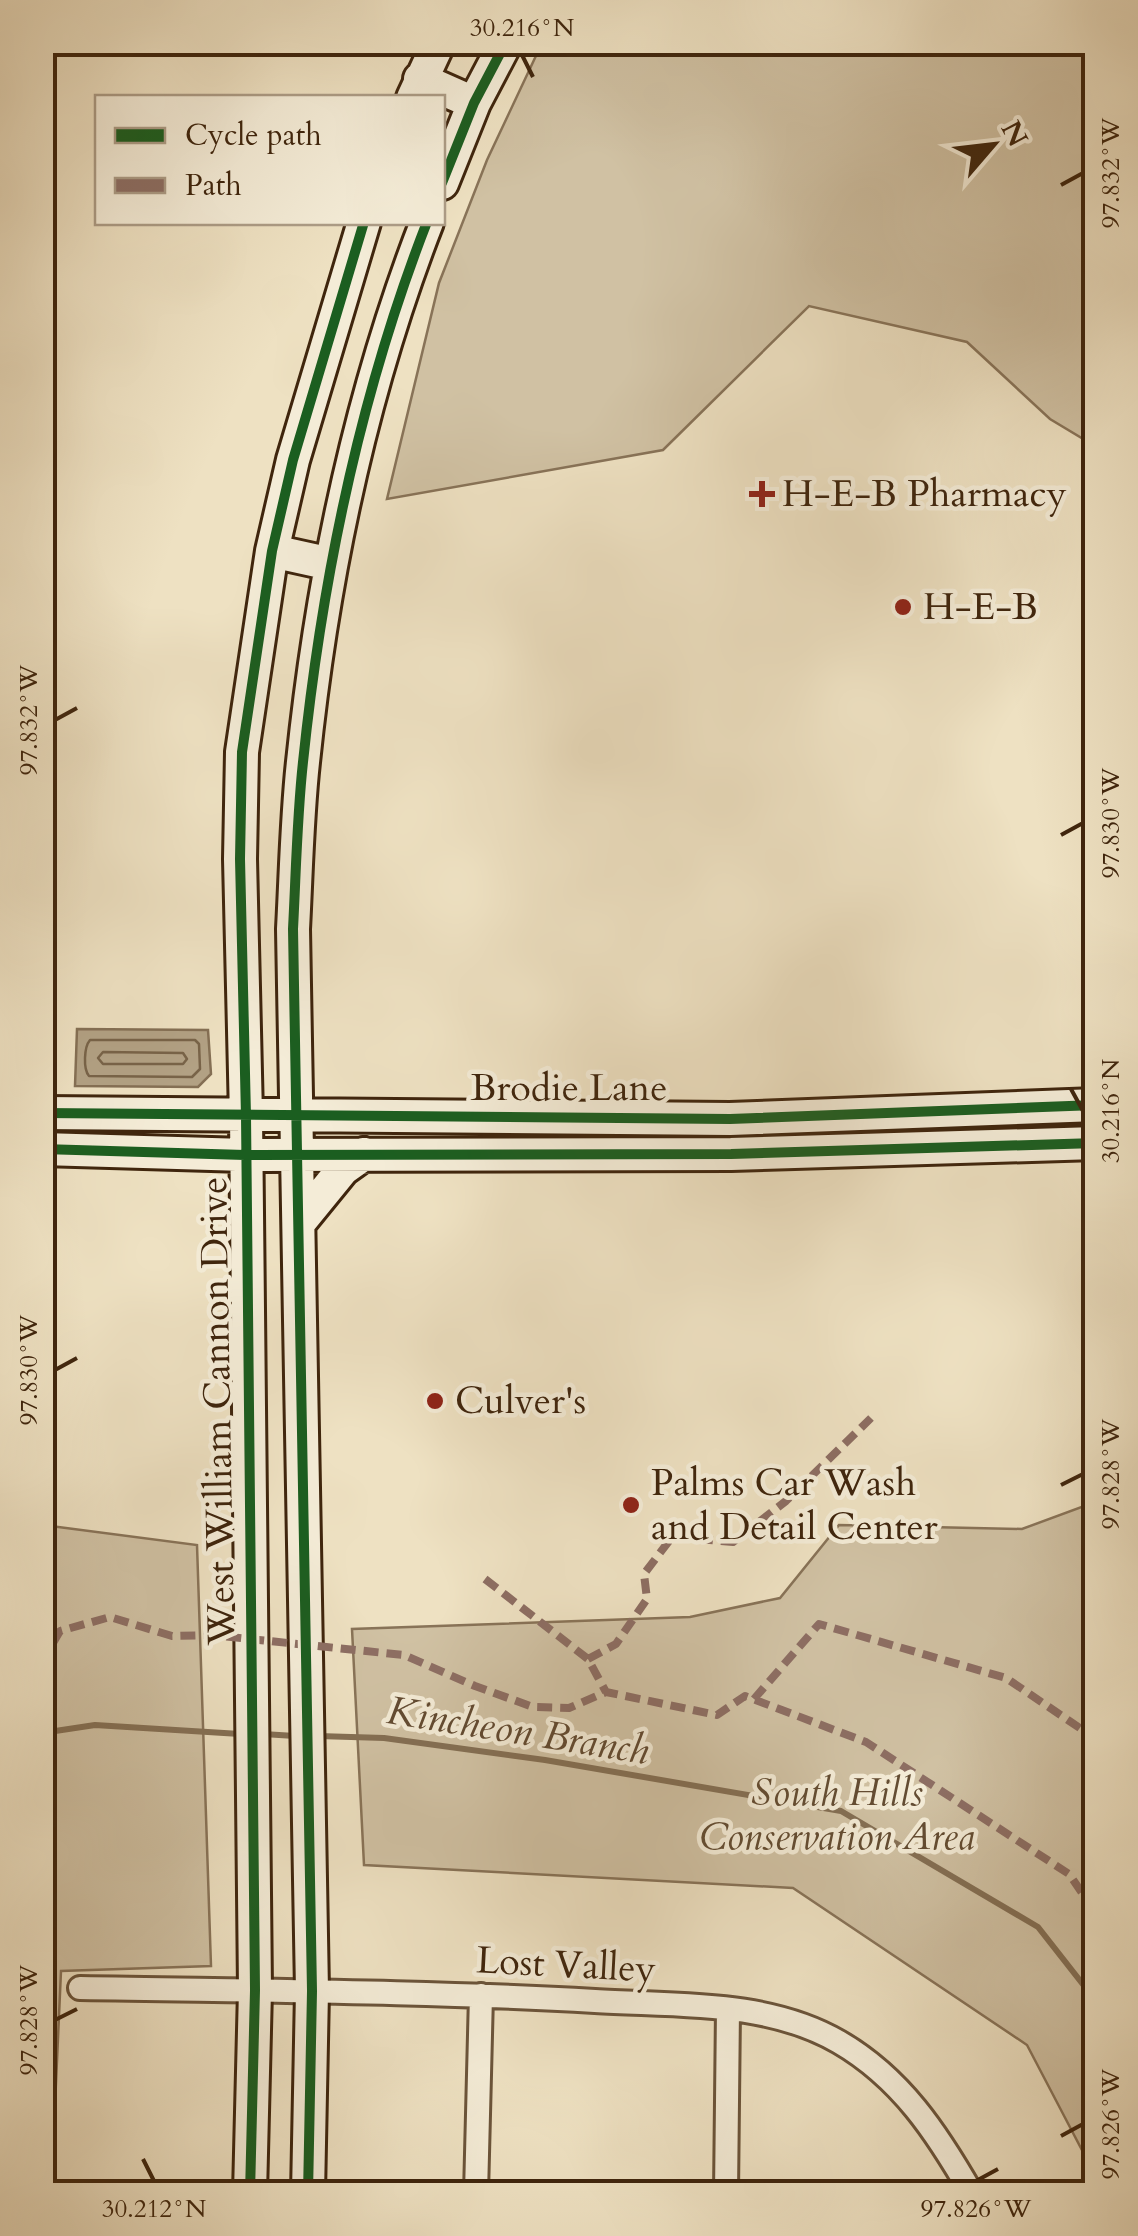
<svg xmlns="http://www.w3.org/2000/svg" width="1138" height="2236" viewBox="0 0 1138 2236" font-family="Cardo,serif">
<style>
.green{fill:#d0c1a3;stroke:#887358;stroke-width:2.5}
.water{fill:#b2a184;stroke:#846f54;stroke-width:2.5}
.lines{fill:none;stroke-linecap:round;stroke-linejoin:round}
.shore{stroke:#786348;stroke-width:2.5}
.stream{stroke:#846f54;stroke-width:6}
.minor-casing{stroke:#6b543a;stroke-width:28}
.secondary-casing{stroke:#3f250d;stroke-width:38}
.minor{stroke:#f4ecd7;stroke-width:22}
.secondary{stroke:#f4ecd7;stroke-width:32}
.quiet{stroke:#8d6e63;stroke-width:8;stroke-dasharray:15 8;stroke-linecap:butt}
.cycleway-casing{stroke:#f4ecd7;stroke-width:16}
.cycleway{stroke:#1b5e20;stroke-width:10}
.ticks{fill:none;stroke:#3f250d;stroke-width:4}
.poi-dot{fill:#8f2418;stroke:#f4ecd7;stroke-width:4}
.labels{text-anchor:middle;dominant-baseline:central;stroke-width:9;stroke-linejoin:round;paint-order:stroke}
.poi-label{font-size:38px;fill:#3f250d;stroke:#f4ecd7;text-anchor:start}
.street-label{font-size:38px;fill:#3f250d;stroke:#f4ecd7}
.park-label{font-size:38px;font-style:italic;fill:#634c32;stroke:#f4ecd7}
.water-label{font-size:40px;font-style:italic;fill:#624a31;stroke:#f4ecd7}
.neatline{fill:none;stroke:#3f250d;stroke-width:4}
.ticks-label{font-size:25px;text-anchor:middle;fill:#3f250d}
</style>
<rect width="100%" height="100%" fill="#eee1c2"/>
<filter id="stains"><feTurbulence type="fractalNoise" baseFrequency=".002" numOctaves="4"/><feColorMatrix values="0 0 0 0 .2 0 0 0 0 .09 0 0 0 0 .02 0 0 0 .5 -.17"/></filter>
<radialGradient id="worn" r=".72"><stop offset=".6" stop-color="#630" stop-opacity="0"/><stop offset="1" stop-color="#630" stop-opacity=".3"/></radialGradient>
<path class="green" d="M542,43h553v403l-45,-27 -83,-77 -158,-36 -146,144 -276,49 52,-216 48,-123z
M1095,1502v673l-68,-130 -234,-157 -429,-23 -12,-236 338,-12 90,-19 59,-73 183,4z
M43,1525l154,20 14,421 -150,5 -10,223 -9,-1z"/>
<path class="water" d="M77,1029l131,1 3,44 -13,13 -123,-1z"/>
<g class="lines">
<path class="shore" d="M90,1040h105l4,4 1,25 -8,8 -103,-1c-6,-7 -5,-29 1,-36z
M103,1052l80,1 4,6 -4,5h-80l-5,-6z"/>
<path class="stream" d="M42,1733l53,-8 145,9
M263,1734l32,2
M318,1736l66,2 161,22 296,51 197,116 58,74"/>
<g class="minor-casing">
<path id="minor" d="M80,1988c172,3 343,3 515,13 80,5 172,-1 244,41 62,36 98,91 133,152
M476,2194l5,-199
M726,2194l2,-185"/>
</g>
<g class="secondary-casing">
<path id="secondary" d="M420,79l54,24
M413,98l26,-56
M442,183l32,-80 32,-61
M272,551l59,13
M42,1113l688,6 366,-14
M42,1149l203,6 486,-1 365,-11
M299,1223l44,-54 21,-15
M250,2194l5,-204 -9,-874 -6,-257 2,-107 30,-201 21,-91 71,-238
M308,2194l4,-203 -19,-1062c3,-56 4,-112 10,-167 19,-183 57,-368 124,-540"/>
</g>
<use href="#minor" class="minor"/>
<use href="#secondary" class="secondary"/>
<path class="quiet" d="M485,1579l103,80 18,33
M588,1659l28,-15 31,-45 -3,-25 28,-37 61,5 53,-41 85,-83
M42,1662l18,-31 50,-14 62,19 39,-1 193,20 71,31 58,21 36,1 37,-16 111,23 28,-19 121,46 203,132 27,39
M754,1699l65,-75 187,54 90,61"/>
<g class="cycleway-casing">
<path id="cycleway" d="M442,183l32,-80 32,-61
M42,1113l688,6 366,-14
M42,1149l203,6 486,-1 365,-11
M250,2194l5,-204 -9,-874 -6,-257 2,-107 30,-201 21,-91 71,-238
M308,2194l4,-203 -19,-1062c3,-56 4,-112 10,-167 19,-183 57,-368 124,-540"/>
</g>
<use href="#cycleway" class="cycleway"/>
</g>
<path class="ticks" d="M522,55l11,22M1061,185l22,-12M55,720l22,-12M1061,835l22,-12M1071,1089l12,22M55,1370l22,-12M1061,1485l22,-11M55,2020l22,-11M1061,2136l22,-12M143,2159l11,22M976,2181l22,-12"/>
<g class="poi-dot">
<path d="M757 479h10v10h10v10h-10v10h-10v-10h-10v-10h10z"/>
<circle cx="903" cy="607" r="10"/>
<circle cx="435" cy="1401" r="10"/>
<circle cx="631" cy="1505" r="10"/>
</g>
<g class="labels">
<g class="poi-label">
<text x="782" y="494">H-E-B Pharmacy</text>
<text x="923" y="607">H-E-B</text>
<text x="455" y="1401">Culver's</text>
<text x="651" y="1483">Palms Car Wash<tspan x="651" dy="44">and Detail Center</tspan></text>
</g>
<g class="street-label">
<text x="569" y="1088">Brodie Lane</text>
<text transform="translate(218 1411) rotate(-91)">West William Cannon Drive</text>
<text transform="translate(566 1965) rotate(3)">Lost Valley</text>
</g>
<g class="park-label">
<text x="837" y="1793">South Hills<tspan x="837" dy="44">Conservation Area</tspan></text>
</g>
<g class="water-label">
<text transform="translate(518 1731) rotate(9)">Kincheon Branch</text>
</g>
</g>
<rect width="1138" height="2236" fill="none" stroke="#eee1c2" stroke-width="110"/>
<rect x="95" y="95" width="350" height="130" fill="#f4ecd7" stroke="#ac9c86" stroke-width="2.5"/>
<rect x="115" y="128" width="50" height="15" fill="#1b5e20" stroke="#ac9c86" stroke-width="2.5"/>
<text x="185" y="145" font-size="30" fill="#3f250d">Cycle path</text>
<rect x="115" y="178" width="50" height="15" fill="#8d6e63" stroke="#ac9c86" stroke-width="2.5"/>
<text x="185" y="195" font-size="30" fill="#3f250d">Path</text>
<g transform="translate(993 145) rotate(62)" stroke="#f4ecd7" stroke-width="8" paint-order="stroke">
<path d="M0-8L18 38L0 25L-18 38Z" fill="#3f250d"/>
<text y="-15" font-size="28" font-weight="bold" text-anchor="middle" fill="#3f250d">N</text>
</g>
<rect x="55" y="55" width="1028" height="2126" class="neatline"/>
<g class="ticks-label">
<text x="522" y="36">30.216°N</text>
<text transform="translate(1110 173) rotate(-90)" y="9">97.832°W</text>
<text transform="translate(28 720) rotate(-90)" y="9">97.832°W</text>
<text transform="translate(1110 823) rotate(-90)" y="9">97.830°W</text>
<text transform="translate(1110 1111) rotate(-90)" y="9">30.216°N</text>
<text transform="translate(28 1370) rotate(-90)" y="9">97.830°W</text>
<text transform="translate(1110 1474) rotate(-90)" y="9">97.828°W</text>
<text transform="translate(28 2020) rotate(-90)" y="9">97.828°W</text>
<text transform="translate(1110 2124) rotate(-90)" y="9">97.826°W</text>
<text x="154" y="2217">30.212°N</text>
<text x="976" y="2217">97.826°W</text>
</g>
<rect width="100%" height="100%" filter="url(#stains)"/>
<rect width="100%" height="100%" fill="url(#worn)"/>
</svg>
